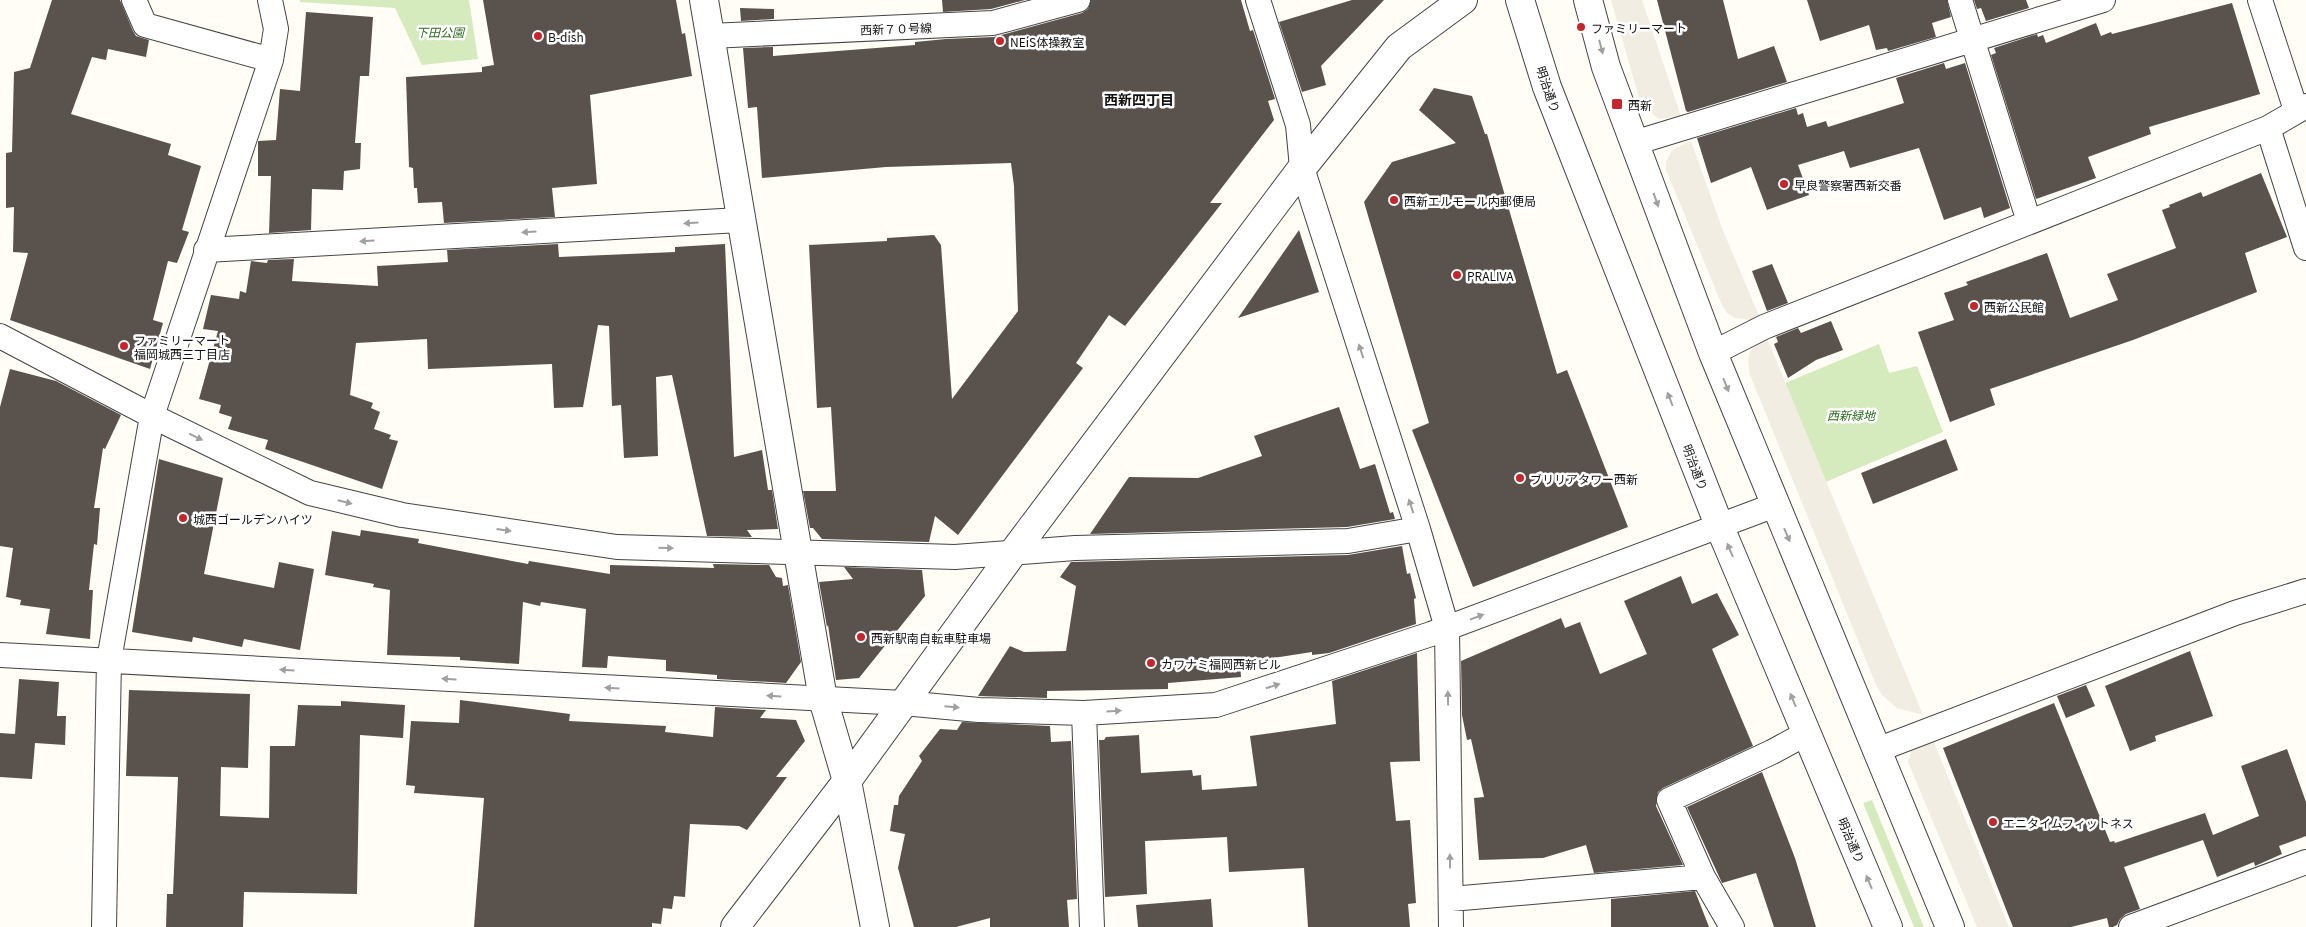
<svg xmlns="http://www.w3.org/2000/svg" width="2306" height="927" viewBox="0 0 2306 927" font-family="Georgia,'Noto Sans JP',serif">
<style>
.green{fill:#d5ebbd}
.plaza{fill:#f1ede2}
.building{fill:#5a524d}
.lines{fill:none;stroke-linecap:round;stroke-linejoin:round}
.minor-casing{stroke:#444;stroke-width:26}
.tertiary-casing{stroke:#444;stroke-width:30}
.minor{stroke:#fff;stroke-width:24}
.tertiary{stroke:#fff;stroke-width:28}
.oneway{fill:#a0a0a0}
.poi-dot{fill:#c4262e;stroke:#fff;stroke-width:2}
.labels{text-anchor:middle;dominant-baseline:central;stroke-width:5;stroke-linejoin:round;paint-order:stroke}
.poi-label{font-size:12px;fill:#111;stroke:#fff;text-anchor:start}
.street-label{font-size:12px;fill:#111;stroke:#fff}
.park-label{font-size:12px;font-style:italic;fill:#2f6b1f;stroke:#fff}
.neighbourhood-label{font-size:14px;font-weight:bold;fill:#111;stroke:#fff}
</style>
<rect width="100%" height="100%" fill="#fffdf5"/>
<path class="green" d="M300,0h169l9,59 -56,6 -27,-57 -95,-6z
M1879,344l10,29 28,-7 26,66 -122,52 -43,-98z
M1872,800l52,127h-10l-51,-124z"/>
<path class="plaza" d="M1611,0h31l39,116 -22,3 -18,-14z
M1691,141l31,87 37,88 -9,4 -15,-2 -8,-5 -5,-8 -56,-135v-8l6,-12z
M1767,338l156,377 -26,-7 -15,-13 -6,-10 -126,-310 -2,-15 2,-8 7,-9z
M1931,735l78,192h-32l-69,-165 4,-14z"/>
<path class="building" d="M52,0h68l13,31 3,5 13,4 -3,17 -38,-8 -2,11 -14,-3 -21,57 100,30 -3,11 33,11 -19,64 7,2 -12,31 -9,-2 -15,59 10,3 -13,46 -140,-49 18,-67 -15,-1 1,-45 -8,1v-55l6,-1 2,-80 16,-4z
M483,0h193l6,34 3,-1 7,43 -102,19 7,89 -45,4 3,29 -111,6 -2,-21 -24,1 -1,-15h-3l-1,-20 -4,-1 -3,-90 76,-5v-5l12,-2z
M942,0h83l-34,9 -48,3z
M1091,0h150l9,31 3,-1 22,69 -7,2 6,19 -64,83h12l-97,123 -16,-11 -33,48 7,5 -125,167 -23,-19 -6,26 -107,-3 -9,-11h-3l-7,-37h33l-5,-84 -14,1 -8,-163 78,-4v-3l47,-3 7,10 11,154 66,-88 -4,-125 -3,-23 -125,4 -124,11 -5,-71 -9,1 -5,-60 30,-1v9l142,-11v-3l31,-3 48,-2 88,-24 6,-4z
M1352,0h32l-63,66 5,19 -24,7 -23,-70z
M1657,0h66l15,59 36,-13 13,36 -99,30 -2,-1z
M1807,0h140l4,17 -19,6 4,14 -48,14 -1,-3 -11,2 -7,-25 -49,16z
M1974,0h52l3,8 -43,13 -5,-13 -4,1z
M2232,3l28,91 -111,33 2,7 -63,23 8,21 -60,21 -45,-144 5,-2 -2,-5 43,-14 1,3 5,-2 3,8 50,-20 5,13 10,-4 1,2z
M740,8l34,1v10l-33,2z
M306,12l67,5 -4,59h-9l-5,67h6l-1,26 -16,2 -1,19 -31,-1 -1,41 -42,3 2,-57h-13v-35l18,-1 4,-51 20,2z
M1944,63l2,6 19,-6 45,145 -26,10 -3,-11 -37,13 -25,-72 -69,20 -6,-17 -46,14 11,30 -42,15 -16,-43 -40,16 -14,-45 99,-30 2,7 5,-2 4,14 19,-6 2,6 76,-24 -8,-25z
M1434,88l38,8 13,38h2l70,240 10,-4 61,157 -155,60 -61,-157 17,-7 -65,-221 28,-40 64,-19 -37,-33z
M2261,173l26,64 -42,16 12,39 -124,48 -143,49 5,16 -45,17 -32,-90 36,-12 -10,-27 24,-8 -2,-3 81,-29 23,65 48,-18 -11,-26 69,-26 -14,-38 8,-3 -1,-2 32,-13 2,5z
M1299,230l20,62 -81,26z
M558,244l1,13 116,-5v-5l50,-3 9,213 28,-7 6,40h4l6,39 -31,1 5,7 -45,-1 -35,-161 -16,2 2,79 -34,2 -3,-53 -9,1 -3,-80 -11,-1 -15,82 -29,1 -2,-44 -124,5 -1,-30 -71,4 -6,52 23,8 -2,5 9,4 -6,17 17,6 -2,4 9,2 -16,48 -117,-40 3,-9 -40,-11 4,-12 -13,-4 2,-8 -22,-6 19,-68 -15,-2 8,-34 28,4 1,-8 6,2 5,-32 16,2 1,-3 26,-1 -2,22 86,5 -1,-20 71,-4 -1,-12z
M1772,264l16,39 -21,8 -15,-40z
M1831,321l12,29 -27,10 -28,18 -14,-34 4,-2 -2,-5 22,-9 3,5z
M10,369l46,12 65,34 -16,34 -2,-1 -9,60h6l-3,37 -3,-1 -5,46h4l-3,49 -44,-5 4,-25 -30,-4 1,-5 -15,-3 7,-49 -13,-2v-139z
M1339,407l21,62 15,-5 15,49 3,-1 2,7 -48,8 -257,7 39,-57 69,1 64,-22 -8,-20z
M1946,439l12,31 -85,34 -12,-31z
M159,459l64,19 -19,96 70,14 5,-26 35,7 -14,81 -56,-11 -2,8 -49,-10 -1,5 -60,-10z
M361,530l58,9 -1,4 110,21 1,-3 81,13v-9l104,3 -1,-4 56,1 7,12 6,1 1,8 5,-1 13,77 -15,21 -69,-4v-4l-51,-4v-11l-58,-4 -1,12 -25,-1 4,-58 -45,-7 -1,4 -17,-4 -4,62 -59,-4v-3l-73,-2 3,-65 -17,-3 1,-3 -49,-9 7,-44 28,5z
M1402,546l5,28 3,-1 6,25 -2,1 2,25 -87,29 -17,2v-3l-72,11 1,14 -73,6v6l-121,2v7l-69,-2 32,-50 14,6 42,-1 10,-65 -16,-9 11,-15 277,-7z
M844,567l78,3 3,26 -66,82 -23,2 -8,-55 -1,2 -8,-45 34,-3z
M1681,576l11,28 25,-11 22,42 -27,14 41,97 -90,42 -5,4 -2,14 27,59 -89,8 -8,-28 -43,13 -64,2 -5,-62 10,-1 -13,-58 -4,1 -5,-25 -1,-54 100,-43 4,10 15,-6 20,52 47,-20 -23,-53z
M2190,651l23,65 -58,20 1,5 -26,10 -25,-65z
M1417,653l3,108 -30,1 6,59 14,-1 6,83 -8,1 2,23h-102l-4,-59 -75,4 -2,-35 -82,4 2,53 -42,3 -6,-157h5l2,-3 33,-2 2,38 51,-3 1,6 8,-1 1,15 55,-4 -7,-50 86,-12 -4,-43z
M19,679l40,3 -2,34h9l-1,29 -30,-2 -3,36 -32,-2v-44l15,1z
M2086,685l9,21 -29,12 -9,-22z
M129,690l121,4 -2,74 -27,-1 -1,49 49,2 1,-72h25l3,-41 43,1v-5l64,4 -2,33 -43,-3 -3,159 -113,-2 -1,35h-77l1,-33h6l5,-117 -52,-1z
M460,700l110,14 -1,7 97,5 -1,6 48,5 2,-30 51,3 -6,8 36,2 9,21 -29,36h11l-40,53 -8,-4 -49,-2 -5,73 -11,-1 -2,13 -9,-1 -2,16 -9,-1v4h-178l10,-129 -70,-5 1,-7 -9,-1 5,-64 48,2z
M2054,703l56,139 4,-1 1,2 90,-30 8,22 46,-19 -18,-50 46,-17 19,53v34l-27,10 3,8 -27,12 -1,-4 -37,15 -14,-37 -79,27 16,42 -14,5 -6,5 -3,6 -4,2h-4l-2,-9 -36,9h-58l-70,-179z
M962,722l88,4 1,16 20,-1 6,158 -10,1 2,27h-79v-9l-34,9h-42l-16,-59 7,-34 -15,-3 4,-26h4l1,-9 23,-35 -3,-5 21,-27 17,1z
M1762,772l33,86 21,69h-42l-18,-54 -34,10 -35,-76z
M1695,891l14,36h-98v-28z
M1211,899l2,28h-75l-2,-22z"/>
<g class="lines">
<g class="minor-casing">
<path id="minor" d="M134,0l11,25 126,35
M1258,0l40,125 4,43 116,361 29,99 4,299
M1960,0l69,222
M2260,0l36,110
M710,36l283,-13 85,-23
M2268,128l38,120
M1634,143l469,-143
M206,250l534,-30
M0,336l152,80 158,77 92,22 215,32 338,10 120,-9 273,-7 70,-12
M1713,353l51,-26 504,-199 38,-22
M0,655l903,48 76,7 105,3 132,-8 215,-71 344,-129
M1084,713l8,214
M1877,750l358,-137 71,-22
M1703,877l-34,-77 103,-48 35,-19
M1451,899l252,-22 29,50
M104,927l5,-267 43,-244 119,-356 5,-31 -6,-29
M2131,927l175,-65"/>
</g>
<g class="tertiary-casing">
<path id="tertiary" d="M704,0l119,699 24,82 28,146
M1520,0l27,87 172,438 169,402
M1588,0l18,67 107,286 237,574
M735,927l112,-146 165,-227 290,-386 97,-121 64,-47"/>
</g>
<use href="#minor" class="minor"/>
<use href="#tertiary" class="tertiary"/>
</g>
<defs><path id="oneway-solid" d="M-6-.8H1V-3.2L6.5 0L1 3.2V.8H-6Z" transform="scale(1.25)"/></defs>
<g class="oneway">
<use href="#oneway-solid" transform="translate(1601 47) rotate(75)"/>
<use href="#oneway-solid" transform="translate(1656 200) rotate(70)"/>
<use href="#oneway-solid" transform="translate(691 223) rotate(177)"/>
<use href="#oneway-solid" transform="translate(529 232) rotate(177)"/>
<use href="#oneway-solid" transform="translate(367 241) rotate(177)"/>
<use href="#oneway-solid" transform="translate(1361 351) rotate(-108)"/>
<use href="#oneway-solid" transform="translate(1726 385) rotate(68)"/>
<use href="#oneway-solid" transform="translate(1670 399) rotate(-111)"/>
<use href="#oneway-solid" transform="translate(196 437) rotate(26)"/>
<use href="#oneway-solid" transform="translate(345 502) rotate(14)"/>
<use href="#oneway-solid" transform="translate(1411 506) rotate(-108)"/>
<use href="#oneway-solid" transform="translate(504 530) rotate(8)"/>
<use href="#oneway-solid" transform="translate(1787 535) rotate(67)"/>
<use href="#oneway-solid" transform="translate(666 548) rotate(1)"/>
<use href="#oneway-solid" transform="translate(1730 550) rotate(-113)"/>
<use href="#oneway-solid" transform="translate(1477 617) rotate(-21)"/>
<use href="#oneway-solid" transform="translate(287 670) rotate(-177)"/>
<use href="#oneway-solid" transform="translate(449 679) rotate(-177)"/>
<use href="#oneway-solid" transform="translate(1273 686) rotate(-18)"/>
<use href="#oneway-solid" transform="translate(612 688) rotate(-177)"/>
<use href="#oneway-solid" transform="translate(774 696) rotate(-177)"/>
<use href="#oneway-solid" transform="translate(1448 698) rotate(-91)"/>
<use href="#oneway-solid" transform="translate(1793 700) rotate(-113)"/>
<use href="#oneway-solid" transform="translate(952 707) rotate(5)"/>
<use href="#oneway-solid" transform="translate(1114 711) rotate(-3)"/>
<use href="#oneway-solid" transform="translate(1450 861) rotate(-91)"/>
<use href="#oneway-solid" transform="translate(1869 882) rotate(-113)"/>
</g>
<g class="poi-dot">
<circle cx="1581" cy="27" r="5"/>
<circle cx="538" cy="36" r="5"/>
<circle cx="1000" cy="41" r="5"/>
<rect x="1611" y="98" width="12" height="12" rx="2.5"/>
<circle cx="1784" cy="184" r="5"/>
<circle cx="1394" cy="200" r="5"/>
<circle cx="1457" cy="275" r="5"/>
<circle cx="1974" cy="306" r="5"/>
<circle cx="124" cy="346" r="5"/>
<circle cx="1520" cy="478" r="5"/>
<circle cx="183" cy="518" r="5"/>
<circle cx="861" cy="637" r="5"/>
<circle cx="1151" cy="663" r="5"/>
<circle cx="1993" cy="822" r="5"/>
</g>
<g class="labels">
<g class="poi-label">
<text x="1591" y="27">ファミリーマート</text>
<text x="548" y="36">B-dish</text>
<text x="1010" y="41">NEiS体操教室</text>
<text x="1628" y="104">西新</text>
<text x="1794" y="184">早良警察署西新交番</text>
<text x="1404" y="200">西新エルモール内郵便局</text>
<text x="1467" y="275">PRALIVA</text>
<text x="1984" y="306">西新公民館</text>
<text x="134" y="339">ファミリーマート<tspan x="134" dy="14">福岡城西三丁目店</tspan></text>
<text x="1530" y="478">ブリリアタワー西新</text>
<text x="193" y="518">城西ゴールデンハイツ</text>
<text x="871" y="637">西新駅南自転車駐車場</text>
<text x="1161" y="663">カワナミ福岡西新ビル</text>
<text x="2003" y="822">エニタイムフィットネス</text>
</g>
<g class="street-label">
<text transform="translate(896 28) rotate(-2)">西新７０号線</text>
<text transform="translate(1549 89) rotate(71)">明治通り</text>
<text transform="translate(1696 467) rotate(69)">明治通り</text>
<text transform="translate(1852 840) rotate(67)">明治通り</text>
</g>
<g class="park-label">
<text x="440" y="31">下田公園</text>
<text x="1851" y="414">西新緑地</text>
</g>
<g class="neighbourhood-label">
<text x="1139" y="99">西新四丁目</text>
</g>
</g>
</svg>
